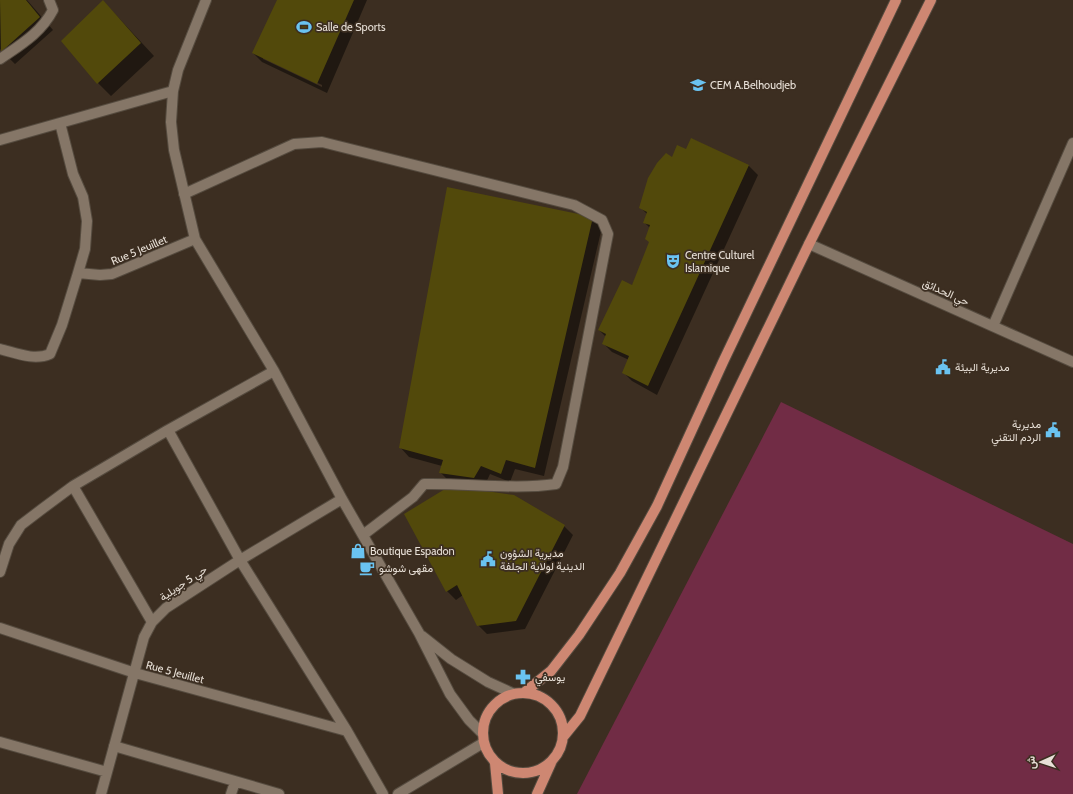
<svg xmlns="http://www.w3.org/2000/svg" width="1073" height="794" viewBox="0 0 1073 794" font-family="Cabin,Vazirmatn,sans-serif">
<style>
.green{fill:#712c45}
.shadow{fill:#0007;fill-rule:evenodd}
.building{fill:#52490b}
.lines{fill:none;stroke-linecap:round;stroke-linejoin:round}
.minor-casing{stroke:#554b3f;stroke-width:12}
.major-casing{stroke:#554b3f;stroke-width:12}
.minor{stroke:#857667;stroke-width:10}
.major{stroke:#ce8772;stroke-width:10}
.labels{text-anchor:middle;dominant-baseline:central;stroke-width:3.5;stroke-linejoin:round;paint-order:stroke}
.poi-label{font-size:11px;fill:#e8e0d7;stroke:#3c2e21;text-anchor:start}
.street-label{font-size:11px;fill:#e8e0d7;stroke:#3c2e21}
</style>
<rect width="100%" height="100%" fill="#3c2e21"/>
<path class="green" d="M781,402l292,142v250h-496z"/>
<path class="shadow" d="M0,0h27l26,30 -38,34 -15,-15z
M279,0h88l-40,93 -65,-31 -9,-9zM263,57l59,28v2l-59,-28z
M103,1l51,55 -43,40 -13,-13z
M692,139l57,27 9,9 -101,220 -25,-14 -9,-9 6,-12 -17,-8 -9,-9 3,-6 -7,-7 33,-44 18,-43v-15l-6,-6 3,-8 -6,-6 32,-50 14,-8z
M592,218l10,9 -58,249 -29,-7 -5,13 -20,-8 -6,13 -35,-6 -9,-9 2,-6 -33,-9 -9,-10z
M405,514l159,12 9,9 -48,94 -38,5 -9,-9 -15,-30 -7,5 -9,-9z"/>
<path class="building" d="M0,0h26l14,17 -39,35z
M103,0l38,43 -44,41 -36,-43z
M277,0h77l-37,84 -65,-31z
M691,138l58,27 -101,221 -26,-13 7,-17 -27,-12 4,-10 -8,-4 24,-50 10,5 17,-43 -4,-3 5,-14 -7,-2 4,-11 -8,-4 9,-30 9,-15 9,-10 6,4 5,-12 9,4z
M447,187l146,30 -58,251 -29,-8 -5,14 -20,-8 -7,12 -35,-5 4,-13 -44,-12z
M465,488l49,7 51,30 -49,96 -39,5 -20,-41 -11,7 -42,-78 41,-25z"/>
<g class="lines">
<g class="minor-casing">
<path id="minor" d="M206,0l-28,70 -5,21 -2,31 3,28 21,89 79,132 68,128 77,134 31,61 19,26 12,12
M0,59c20,-14 41,-26 53,-49l-4,-10
M60,123l13,51 10,23 4,24 -2,28 -7,24 22,2 12,-1 83,-35
M0,140l173,-49
M184,194l110,-50 28,-2 252,63 28,15 6,14 -45,233 -7,17c-41,6 -89,-1 -132,0l-11,13 -50,38
M809,244l264,118
M993,326l80,-183
M0,349c16,4 34,12 50,5l12,-29 16,-52
M168,430l72,130 107,171 36,63
M73,486l79,136
M0,572l9,-28 12,-19 21,-16 31,-23 95,-56 106,-59
M0,628l135,45 212,58
M422,636l29,23 37,23 24,11
M0,742l107,30
M114,746l165,48
M101,794l43,-157 8,-15 14,-14 74,-48 102,-61
M231,794l4,-12
M398,794l85,-51"/>
</g>
<g class="major-casing">
<path id="major" d="M525,692l26,-21 28,-36 41,-62 37,-67 66,-144 173,-362
M483 733a40 40 0 1 1 80 0a40 40 0 1 1-80 0Z
M563,737l17,-21 229,-472 122,-244
M495,763l3,31
M537,794l14,-31"/>
</g>
<use href="#minor" class="minor"/>
<use href="#major" class="major"/>
</g>
<defs>
<g id="stadium-bare" transform="scale(1.2)"><path d="M0-5a6.5 5 0 1 0 0 10a6.5 5 0 1 0 0-10ZM-3.5-1.8h7v3.6h-7Z" fill="#6ac3f1" stroke="#3c2e21" stroke-width="2.5" paint-order="stroke"/></g>
<g id="school-bare" transform="scale(1.2)"><path d="M0-5L7-2L0 1L-7-2ZM-4 1L0 2.5L4 1V4Q0 6-4 4Z" fill="#6ac3f1" stroke="#3c2e21" stroke-width="2.5" paint-order="stroke"/></g>
<g id="theatre-bare" transform="scale(1.2)"><path d="M-5-5.5Q0-4 5-5.5V0Q5 5 0 6Q-5 5-5 0ZM-3.3-2.5H-1v1.5H-3.3ZM1-2.5H3.3v1.5H1ZM-2.8 1Q0 5.5 2.8 1Z" fill="#6ac3f1" stroke="#3c2e21" stroke-width="2.5" paint-order="stroke"/></g>
<g id="civic-bare" transform="scale(1.2)"><path d="M-.6-6.5H3V-4.5H.6V-3L4-1V1h2V6H-6V1h2V-1L-.6-3ZM-1.2 2.5V6h2.4V2.5Z" fill="#6ac3f1" stroke="#3c2e21" stroke-width="2.5" paint-order="stroke"/></g>
<g id="shop-bare" transform="scale(1.2)"><path d="M-5-2.5h2.3a2.7 3.5 0 0 1 5.4 0H5L5.5 6h-11ZM-1.5-2.5h3a1.5 2.3 0 0 0-3 0Z" fill="#6ac3f1" stroke="#3c2e21" stroke-width="2.5" paint-order="stroke"/></g>
<g id="cafe-bare" transform="scale(1.2)"><path d="M-5.5-4.5H6V0H3Q3 3.5 0 3.5H-2.5Q-5.5 3.5-5.5 0ZM3-3.2v2h1.7v-2ZM-6 4.5H4V6H-6Z" fill="#6ac3f1" stroke="#3c2e21" stroke-width="2.5" paint-order="stroke"/></g>
<g id="pharmacy-bare" transform="scale(1.2)"><path d="M-2-6h4v4h4v4h-4v4h-4v-4h-4v-4h4Z" fill="#6ac3f1" stroke="#3c2e21" stroke-width="2.5" paint-order="stroke"/></g>
</defs>
<g fill-rule="evenodd">
<use href="#stadium-bare" x="304" y="27"/>
<use href="#school-bare" x="698" y="85"/>
<use href="#theatre-bare" x="673" y="261"/>
<use href="#civic-bare" x="943" y="367"/>
<use href="#civic-bare" x="1053" y="430"/>
<use href="#shop-bare" x="358" y="551"/>
<use href="#civic-bare" x="488" y="559"/>
<use href="#cafe-bare" x="367" y="568"/>
<use href="#pharmacy-bare" x="523" y="677"/>
</g>
<g class="labels">
<g class="poi-label">
<text x="316" y="27">Salle de Sports</text>
<text x="710" y="85">CEM A.Belhoudjeb</text>
<text x="685" y="255">Centre Culturel<tspan x="685" dy="13">Islamique</tspan></text>
<text x="955" y="367">مديرية البيئة</text>
<text x="1041" y="424" text-anchor="end">مديرية<tspan x="1041" dy="13">الردم التقني</tspan></text>
<text x="370" y="551">Boutique Espadon</text>
<text x="500" y="553">مديرية الشؤون<tspan x="500" dy="13">الدينية لولاية الجلفة</tspan></text>
<text x="379" y="568">مقهى شوشو</text>
<text x="535" y="677">يوسفي</text>
</g>
<g class="street-label">
<text transform="translate(139 250) rotate(-23)">Rue 5 Jeuillet</text>
<text transform="translate(946 292) rotate(24)">حي الحدائق</text>
<text transform="translate(183 583) rotate(-34)">حي 5 جويلية</text>
<text transform="translate(175 672) rotate(15)">Rue 5 Jeuillet</text>
</g>
</g>
<g transform="translate(1041 762) rotate(267)" stroke="#3c2e21" stroke-width="3" paint-order="stroke">
<path d="M0-3L7 15L0 10L-7 15Z" fill="#e8e0d7"/>
<text y="-6" font-size="11" font-weight="bold" text-anchor="middle" fill="#e8e0d7">ش</text>
</g>
</svg>
